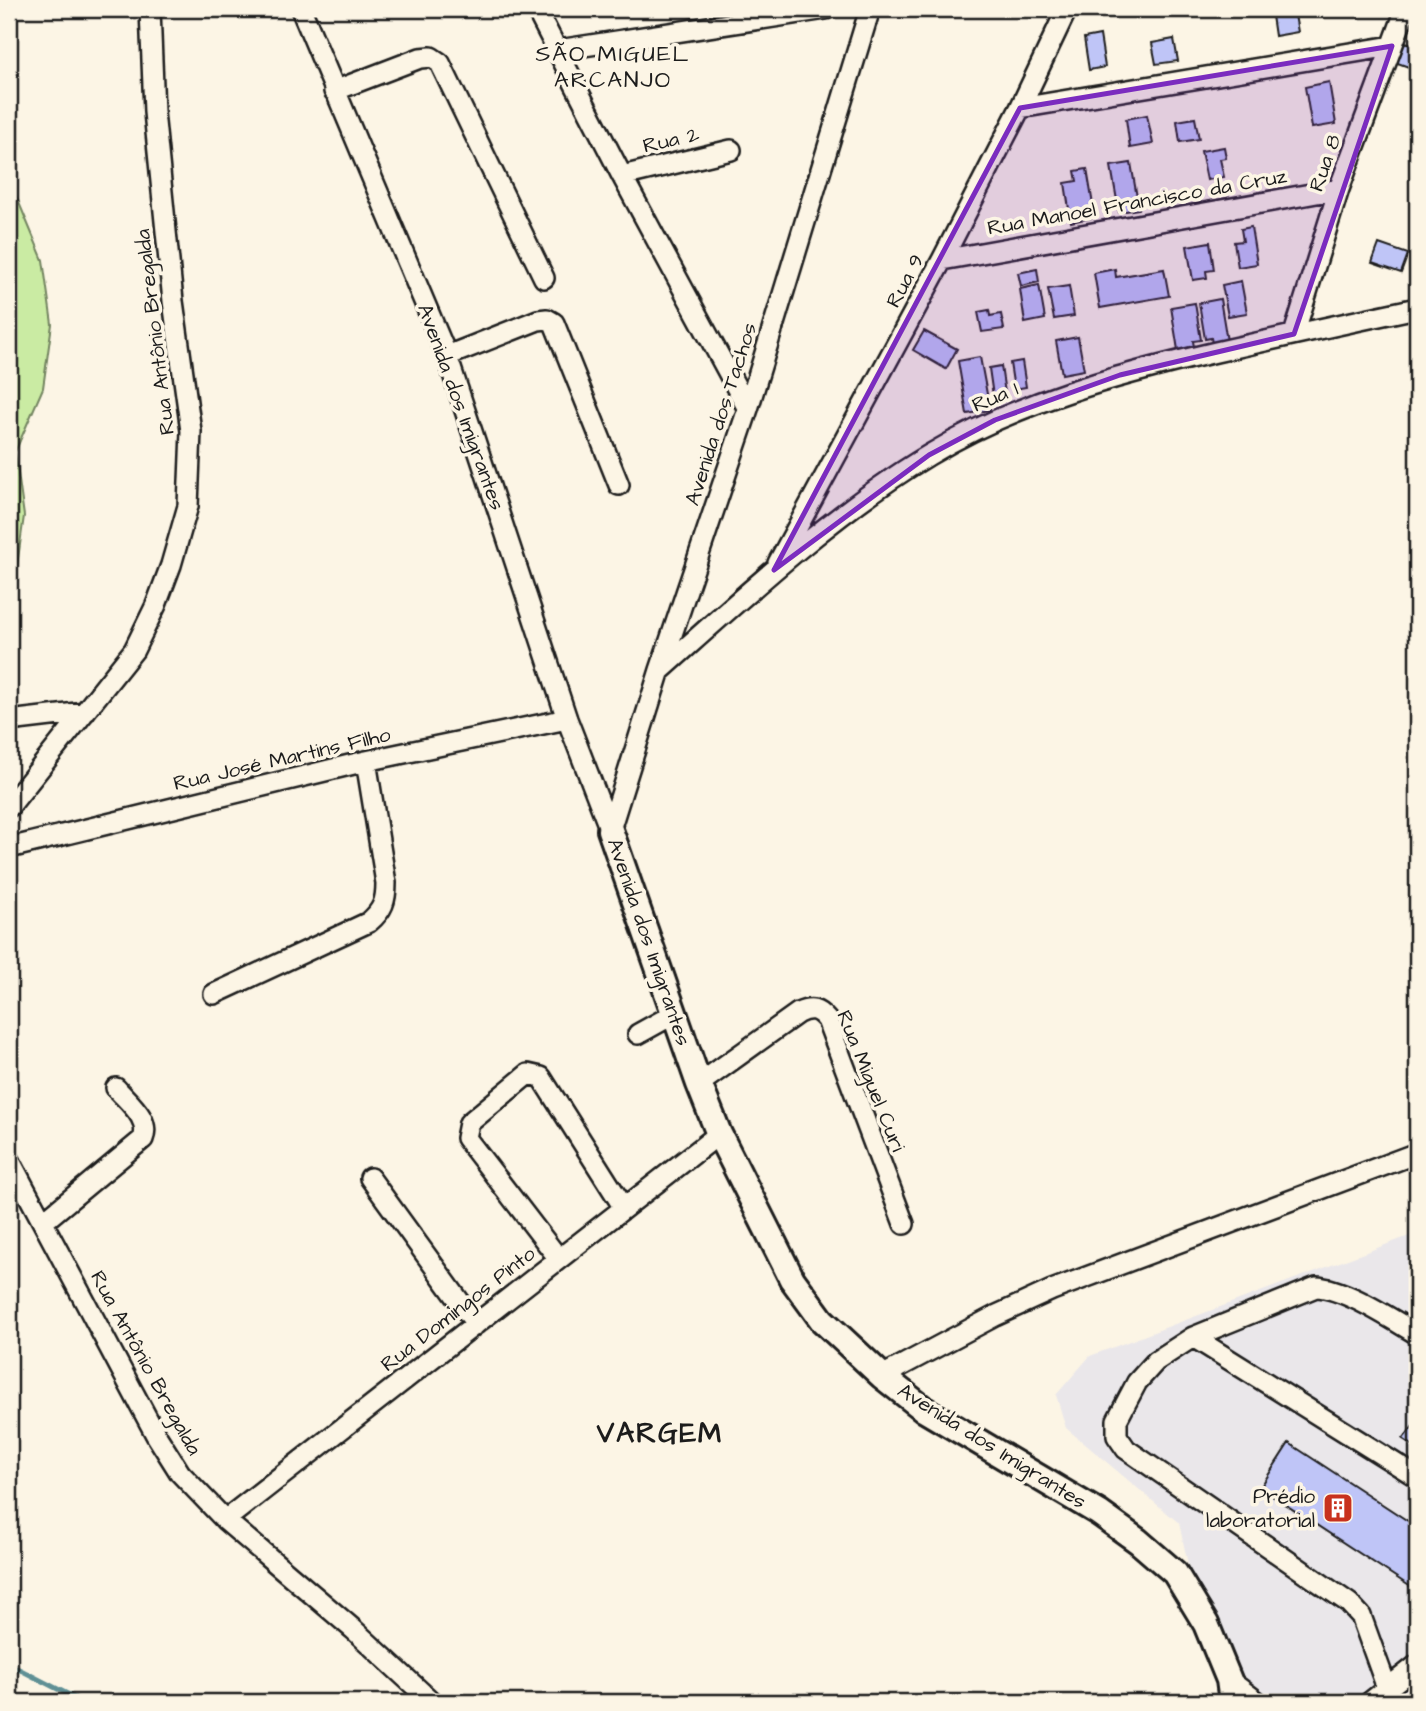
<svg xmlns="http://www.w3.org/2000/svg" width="1426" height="1711" viewBox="0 0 1426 1711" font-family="'Architects Daughter',sans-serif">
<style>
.built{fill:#eae7ea}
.green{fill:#caeba3;stroke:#738460;stroke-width:2}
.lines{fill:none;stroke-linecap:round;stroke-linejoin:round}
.stream{stroke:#5f9095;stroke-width:5}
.building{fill:#bfc5f7;stroke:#1c1c1c;stroke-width:2}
.minor-casing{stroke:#1c1c1c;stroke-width:24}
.major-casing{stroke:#1c1c1c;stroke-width:30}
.minor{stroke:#fcf5e5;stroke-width:19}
.major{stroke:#fcf5e5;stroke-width:24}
.marked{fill:#7b2cbf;fill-opacity:0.2;stroke:#7b2cbf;stroke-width:5;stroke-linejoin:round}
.labels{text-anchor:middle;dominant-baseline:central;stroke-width:7;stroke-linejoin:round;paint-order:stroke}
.street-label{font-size:21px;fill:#1c1c1c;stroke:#fcf5e5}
.poi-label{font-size:21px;fill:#1c1c1c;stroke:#fcf5e5;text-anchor:end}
.neighbourhood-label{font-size:23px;letter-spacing:2px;fill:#1c1c1c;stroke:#fcf5e5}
.district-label{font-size:28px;font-weight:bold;letter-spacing:2px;fill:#1c1c1c;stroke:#fcf5e5}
</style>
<rect width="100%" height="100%" fill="#fcf5e5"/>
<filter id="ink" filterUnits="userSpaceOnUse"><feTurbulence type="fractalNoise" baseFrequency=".0143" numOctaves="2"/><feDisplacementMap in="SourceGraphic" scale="14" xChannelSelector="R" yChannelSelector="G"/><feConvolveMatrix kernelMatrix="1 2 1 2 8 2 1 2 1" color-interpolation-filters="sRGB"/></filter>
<g filter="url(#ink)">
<path class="built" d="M1417,1233v469h-199l-39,-179 -113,-95 -10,-33 34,-39z"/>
<path class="green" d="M9,179l34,81 9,64 -9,64 -28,64 9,64 -9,64 -6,6z"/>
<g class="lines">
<path class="stream" d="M9,1664l74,38"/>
</g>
<path class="building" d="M1271,9h23l4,23 -23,4z
M1100,35l5,32 -16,3 -5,-32z
M1174,39l4,22 -22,3 -4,-21z
M1400,40l17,6v24l-25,-9z
M1329,82l7,42 -24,4 -7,-41z
M1147,115l6,29 -23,4 -4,-29z
M1195,118l4,21 -19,3 -3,-21z
M1224,147l2,11 -6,1 4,18 -17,3 -6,-29z
M1131,163l8,46 -20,3 -8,-46z
M1087,169l8,48 -24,5 -6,-39 12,-2 -2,-10z
M1251,227l6,37 -19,3 -4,-25 9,-1 -2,-12z
M1210,242l4,28 -8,1 1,7 -14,2 -6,-34z
M1379,244l29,10 -7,19 -29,-10z
M1037,269l2,13 -18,4 -3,-13z
M1115,269l1,8 48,-8 5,27 -69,12 -6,-35z
M1241,281l6,32 -19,3 -6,-31z
M1039,285l6,34 -20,4 -5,-34z
M1069,286l5,30 -20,3 -6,-30z
M1220,299l7,42 -15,2 -1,-5 -6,1 -6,-36z
M1195,303l6,37 -8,1 1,6 -16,3 -7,-43z
M989,310l1,6 11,-2 3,15 -22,3 -4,-20z
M924,331l33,18 -11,20 -33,-19z
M1078,337l6,33 -22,4 -6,-33z
M980,357l10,53 -23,4 -9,-53z
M1022,361l4,26 -12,2 -4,-26z
M1001,366l4,27 -12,3 -4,-28z
M1417,1421v27l-14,-9z
M1289,1443l128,84v64l-157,-103z"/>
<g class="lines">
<g class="minor-casing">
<path id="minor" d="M301,9l146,347 120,363 43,111
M536,9l86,167 126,233
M558,50l268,-41
M334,91l86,-33 11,-1 9,6 104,215
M1020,108l372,-62
M622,176l109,-26
M942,260l397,-71
M1294,334l45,-145 67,-180
M447,356l91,-36 9,-1 7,4 65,162
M778,563l164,-303 78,-152 47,-99
M661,670c83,-74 173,-158 268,-215 87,-53 188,-80 287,-103 67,-15 134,-30 201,-44
M9,721l76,-9
M9,807l125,-157 22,-45 15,-40 17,-59 3,-75 -18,-130 -19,-189 -4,-103
M610,830l50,-160 88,-261 122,-400
M9,848l357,-87 201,-42
M214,994l155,-72c14,-12 17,-21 17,-39l-20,-122
M638,1034l36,-20
M699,1084l99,-71c13,-6 20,-4 29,7l77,204
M9,1159l147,276 24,38 45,47 128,109 79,73
M370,1178l106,146
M43,1222l100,-83c8,-20 -14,-36 -27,-51
M559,1259l-93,-121 3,-15 59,-49 13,3 83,131
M1193,1337l224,140
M882,1376l113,-60 57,-26 365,-137
M225,1520l494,-386
M1229,1680l29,22
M1370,1702l47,-37
M1392,1702l-31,-86 -12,-13 -223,-154 -9,-13v-16l20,-38 19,-21 37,-24 123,-50c29,1 75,32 101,47"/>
</g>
<g class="major-casing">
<path id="major" d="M610,830l89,254 20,50 73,145 30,41 60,56 43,34 174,103 39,28 37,32 31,51 23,56 3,22"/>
</g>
<use href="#minor" class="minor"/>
<use href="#major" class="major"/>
</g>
</g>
<path class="marked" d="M1392,46l-98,288 -174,41 -125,45 -66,35 -155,115 246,-462z"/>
<defs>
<g id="building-square" transform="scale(1.575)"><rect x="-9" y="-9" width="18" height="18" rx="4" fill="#c8321e" stroke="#fcf5e5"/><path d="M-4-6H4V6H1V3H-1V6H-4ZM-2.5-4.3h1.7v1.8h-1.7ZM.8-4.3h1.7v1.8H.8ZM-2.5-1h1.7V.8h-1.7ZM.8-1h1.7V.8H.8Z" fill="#fff"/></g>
</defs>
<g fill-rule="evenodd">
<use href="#building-square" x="1338" y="1508"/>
</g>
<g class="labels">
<g class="street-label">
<text transform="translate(671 140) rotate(-13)">Rua 2</text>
<text transform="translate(1325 163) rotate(-71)">Rua 8</text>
<text transform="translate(1137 202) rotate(-10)">Rua Manoel Francisco da Cruz</text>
<text transform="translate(905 281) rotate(-62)">Rua 9</text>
<text transform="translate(155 332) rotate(-97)">Rua Antônio Bregalda</text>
<text transform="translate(995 397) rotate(-23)">Rua 1</text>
<text transform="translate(461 407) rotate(70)">Avenida dos Imigrantes</text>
<text transform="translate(721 414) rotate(-72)">Avenida dos Tachos</text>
<text transform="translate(282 759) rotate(-13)">Rua José Martins Filho</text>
<text transform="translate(649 942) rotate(71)">Avenida dos Imigrantes</text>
<text transform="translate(871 1081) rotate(68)">Rua Miguel Curi</text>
<text transform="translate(458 1309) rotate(-38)">Rua Domingos Pinto</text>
<text transform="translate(146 1363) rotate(61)">Rua Antônio Bregalda</text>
<text transform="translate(992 1446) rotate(32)">Avenida dos Imigrantes</text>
</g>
<g class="poi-label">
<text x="1315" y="1496">Prédio<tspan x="1315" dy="24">laboratorial</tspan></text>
</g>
<g class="neighbourhood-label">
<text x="613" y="54">SÃO MIGUEL<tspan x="613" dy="26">ARCANJO</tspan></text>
</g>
<g class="district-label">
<text x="660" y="1433">VARGEM</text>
</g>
</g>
<rect width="1426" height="1711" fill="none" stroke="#fcf5e5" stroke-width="35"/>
<rect x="18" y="18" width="1391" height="1676" fill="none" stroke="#1c1c1c" stroke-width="2.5" filter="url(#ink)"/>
</svg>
